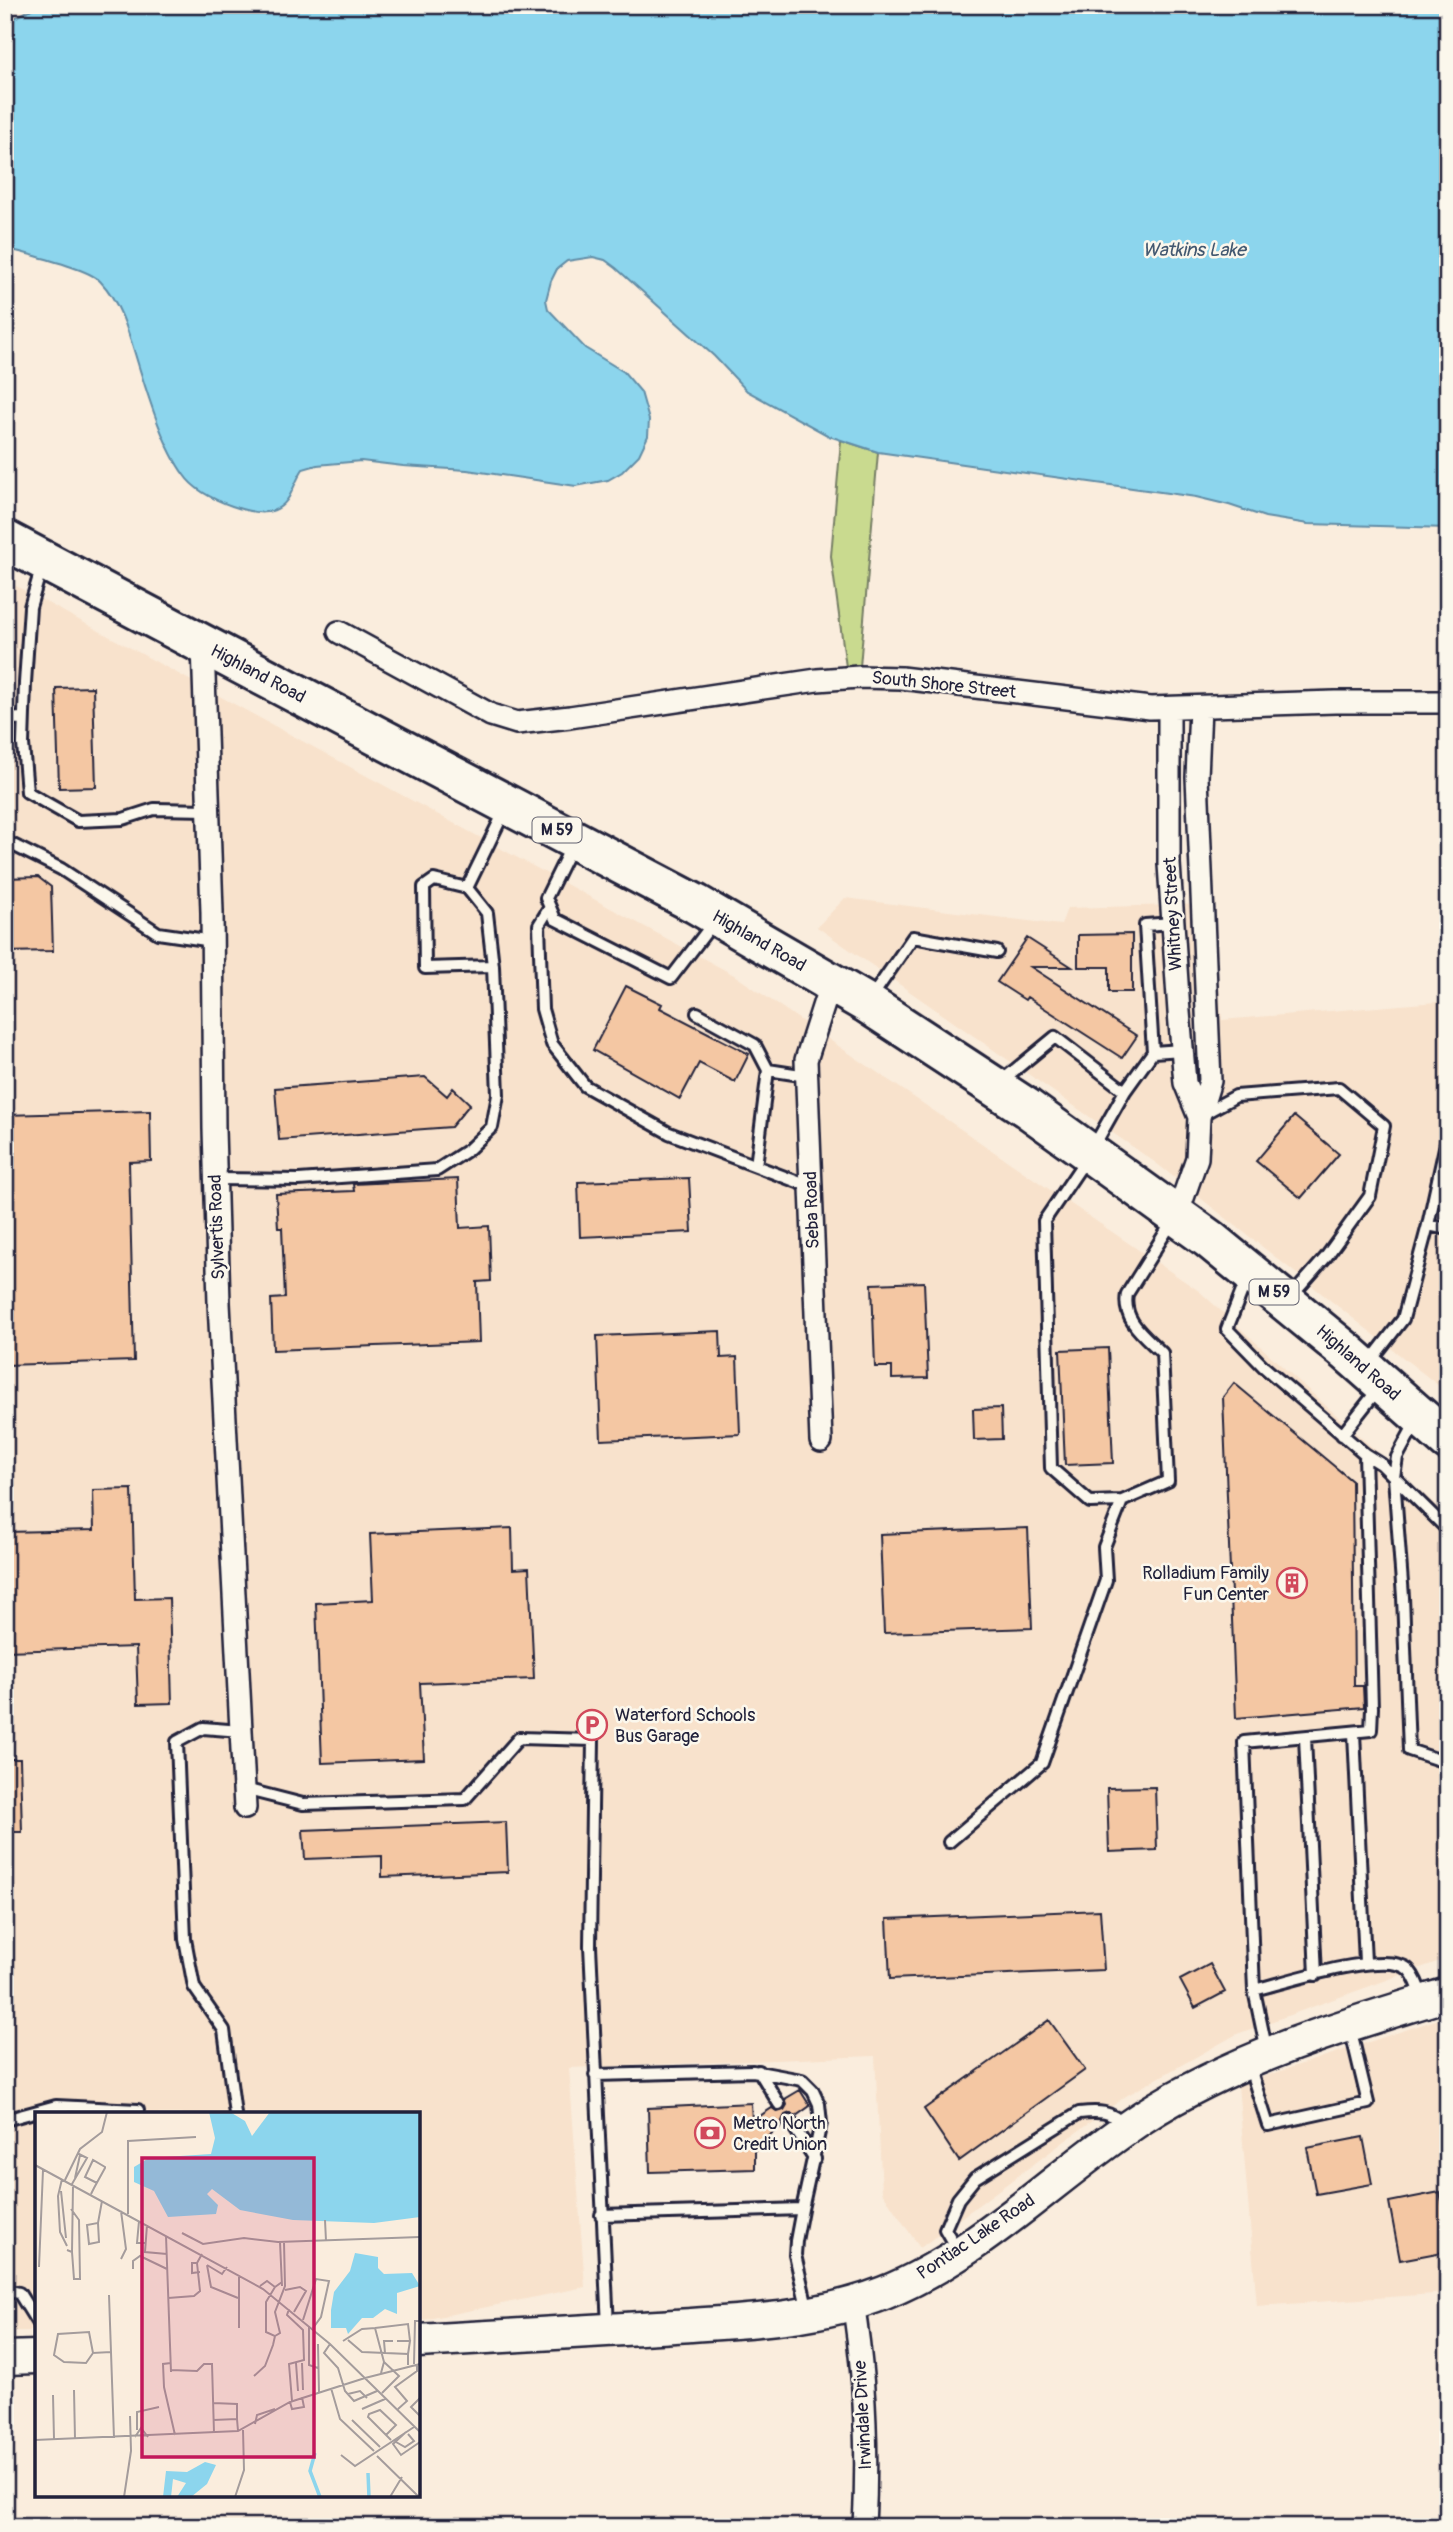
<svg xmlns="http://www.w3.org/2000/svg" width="1453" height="2532" viewBox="0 0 1453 2532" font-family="Pangolin,sans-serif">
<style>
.built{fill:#f8e2cc}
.green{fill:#c9da8f;stroke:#767e65;stroke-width:2}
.water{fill:#8cd5ed;stroke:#628da6;stroke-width:2}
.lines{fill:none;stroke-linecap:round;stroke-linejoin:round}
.stream{stroke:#628da6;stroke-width:6}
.building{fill:#f4c7a3;stroke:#22223b;stroke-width:2}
.lane-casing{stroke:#22223b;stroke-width:16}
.street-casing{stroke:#22223b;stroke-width:26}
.secondary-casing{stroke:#22223b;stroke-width:37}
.highway-casing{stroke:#22223b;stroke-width:44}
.lane{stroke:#fbf7ec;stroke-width:10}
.street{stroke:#fbf7ec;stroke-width:21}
.secondary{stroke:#fbf7ec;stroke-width:32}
.highway{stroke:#fbf7ec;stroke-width:38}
.labels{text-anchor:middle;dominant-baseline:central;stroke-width:5;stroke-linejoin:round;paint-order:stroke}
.shield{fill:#fbf7ec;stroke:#636270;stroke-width:2}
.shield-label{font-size:16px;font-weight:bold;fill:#22223b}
.street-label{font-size:18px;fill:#22223b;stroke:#fbf7ec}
.poi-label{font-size:18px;fill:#22223b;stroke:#fbf7ec;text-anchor:start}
.water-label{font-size:19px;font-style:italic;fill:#425870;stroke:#fbf7ec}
.inset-river{fill:none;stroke:#8cd5ed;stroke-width:3.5}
.inset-road{fill:none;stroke:#a49c9c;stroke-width:2}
.view{fill:#c2185b;fill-opacity:0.15;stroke:#c2185b;stroke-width:3.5}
.inset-edge{fill:none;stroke:#22223b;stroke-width:3.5}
</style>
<rect width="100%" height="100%" fill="#faeddd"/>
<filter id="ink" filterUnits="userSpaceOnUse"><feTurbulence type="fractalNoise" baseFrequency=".0143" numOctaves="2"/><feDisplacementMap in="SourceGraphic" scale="14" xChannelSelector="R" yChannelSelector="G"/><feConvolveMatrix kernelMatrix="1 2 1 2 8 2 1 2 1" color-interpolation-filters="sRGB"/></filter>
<g filter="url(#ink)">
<path class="built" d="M5,580l729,395 465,316 249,225v442l-211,76 -111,62 -206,152 -38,-56 -7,-136 -306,12 16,219 -162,33h-5v-206h-381v217h-32z
M845,898l216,27 6,-17 144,-4 11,116 226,-19v392l-292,-230 -339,-236z
M1448,2016v277l-191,13 -19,-221z"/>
<path class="green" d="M841,440l37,12 -18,215h-14l-15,-111z"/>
<path class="water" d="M39,5l149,2 31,-2h1229v523l-140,-4 -43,-7 -36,-12 -33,-8 -318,-45 -49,-16 -82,-45 -33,-35 -98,-88 -11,-8 -12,-3 -26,4 -10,8 -6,12 -5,19 2,9 37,39 39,24 17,20 8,28 -1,16 -9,19 -17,17 -14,8 -32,6 -109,-16 -64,-4 -42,-5 -44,4 -14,4c-6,9 -9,19 -14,28 -13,22 -37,16 -57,9 -17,-6 -38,-16 -48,-31 -20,-27 -35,-76 -45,-108 -9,-29 -17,-63 -39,-86 -12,-13 -74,-27 -95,-33v-225z"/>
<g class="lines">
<path class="stream" d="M1441,2527l7,-11"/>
</g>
<path class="building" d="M93,687l3,100 -37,1 -3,-100z
M38,877l13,10 2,64 -48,1v-74z
M1132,934v58h-23v-25h-31v-32z
M1027,938l45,29h-41l106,69 -15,22 -95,-61 -2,3 -28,-18z
M626,986l36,18 -2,4 89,46 -14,28 -36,-19 -19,36 -87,-49z
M425,1077l22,19 6,-8 17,16 -19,23 -172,13 -4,-52z
M150,1111l1,50 -22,1 5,199 -129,4v-250z
M1294,1116l45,38 -38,44 -45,-37z
M689,1178l3,54 -112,5 -2,-55z
M458,1179l2,49 29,-2 2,55 -14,1 2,60 -206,8 -2,-51 14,-1 -3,-70h-4l-2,-34 78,-3 -1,-7z
M924,1282l4,96 -36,1v-12h-17l-3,-83z
M720,1331l1,27 16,-1 3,77 -139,6 -4,-104z
M1108,1348l5,115 -48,2 -5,-115z
M1234,1383l118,98 2,205h9l1,21 -128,11 -13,-321z
M1001,1408l1,31 -28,1 -1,-31z
M132,1489l3,110 34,-1 3,105 -34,1 -2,-57 -131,4v-119l89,-2 -1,-40z
M512,1528l1,41 16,-1 5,111 -114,4 4,76 -102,4 -6,-160 57,-3 -3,-66z
M1028,1528l4,100 -148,5 -4,-99z
M5,1759h15l2,73h-17z
M1155,1787l2,63 -48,2 -2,-64z
M506,1822l2,50 -126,5v-21l-77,3 -2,-29z
M1100,1910l4,60 -214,9 -3,-60z
M1210,1964l15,28 -30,16 -15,-28z
M1049,2020l36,50 -126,91 -35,-52z
M800,2090l10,16 -14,10 -6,-3 -5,2 -3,6 1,4 -28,21v23l-105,3 -2,-64 103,-5 1,18 20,-13 6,4 6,-2 3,-5 -2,-6z
M1363,2137l9,47 -56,10 -9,-46z
M1440,2192l8,37v22l-48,9 -11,-58z"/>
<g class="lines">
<g class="lane-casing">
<path id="lane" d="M42,566l-12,41 -5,76 -2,61 4,48 51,29 45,-2 31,-10 55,1
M5,719l18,-1
M5,841l56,28 97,64 55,8
M572,845l-26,53 9,21 116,59 42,-55
M467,888l-33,-8 -10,7 1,81 68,-2
M550,907l-11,18 3,84 10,35 33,42 84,47 142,54
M871,998l42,-61 84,15
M697,1013l58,32 13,25 -12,96
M1153,1052l-8,-127 28,-2
M768,1070l39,6
M999,1083l56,-46 70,54 28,-39 29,-2
M1201,1115l35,-19 103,-8 45,38 -14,70 -44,61 -37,42
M215,1179l84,1 138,-10 31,-20 24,-23 6,-32 -5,-129 -6,-53 -20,-25 38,-78
M1428,1225l20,4
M1247,1278l-20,51 37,38 101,87 7,254 -1,22 -127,12 10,248 13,62
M1369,1363l34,-44 25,-94 20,-91
M1416,1422l-19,35 -3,20 9,120 6,153 39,13
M1342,1435l37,-47
M1365,1454l16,10 67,66
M1122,1501l46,-20 -6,-128c-17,-17 -40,-32 -35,-59l45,-72
M1354,1733l11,229
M1305,1737l11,238
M244,1789l59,15 162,-5 54,-61 74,2 -3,206 18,381
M949,1842l93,-79 64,-183 -2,-33 18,-46 -32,1 -39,-34 -7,-247 46,-68 35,-62
M1254,1990c29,-7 134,-42 155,-20 7,8 11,20 14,30
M1249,2065l19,60 100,-22 -18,-75
M759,2071l20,33
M595,2075l158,-4 49,9 11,11 6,13 2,19 -19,86
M235,2114l-11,-84 -30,-43 -9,-48 -8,-197 26,-14 38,3
M5,2120l51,-14 82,4
M790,2121l25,38
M601,2215l201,-6 -6,32 -1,14 13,56
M957,2250l-12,-21 13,-30 17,-21 104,-65c18,-2 33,-3 45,13
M5,2290l14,3 18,29"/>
</g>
<g class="street-casing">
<path id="street" d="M339,632l152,83 26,8 53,-6 247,-37 42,-3 42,1 249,30 185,-6h113
M203,645l9,267 2,217 5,174 26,505
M1169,708v156l10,148 6,71 14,34
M1177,1215l20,-57 2,-41 11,-36 -13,-304 3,-69
M821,1441l-15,-381 25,-78
M853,2303c12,73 15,150 11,224"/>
</g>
<g class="secondary-casing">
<path id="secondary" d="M418,2341c80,-4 160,-9 240,-14 76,-5 155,-6 226,-34 96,-38 173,-120 259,-176 93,-60 200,-91 305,-123
M5,2358l32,-1"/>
</g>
<g class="highway-casing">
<path id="highway" d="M5,540l691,364 172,100 159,104 182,131 138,113 101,89"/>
</g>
<use href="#lane" class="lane"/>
<use href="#street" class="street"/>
<use href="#secondary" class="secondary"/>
<use href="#highway" class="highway"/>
</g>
</g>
<defs>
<g id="building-ring" transform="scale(1.575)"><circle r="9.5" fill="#fbf7ec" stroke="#d1495b" stroke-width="1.5"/><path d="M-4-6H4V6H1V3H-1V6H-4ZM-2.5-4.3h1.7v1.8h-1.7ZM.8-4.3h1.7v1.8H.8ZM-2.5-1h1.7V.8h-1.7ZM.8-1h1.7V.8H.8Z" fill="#d1495b"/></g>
<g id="parking-ring" transform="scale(1.575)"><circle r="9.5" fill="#fbf7ec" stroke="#d1495b" stroke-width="1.5"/><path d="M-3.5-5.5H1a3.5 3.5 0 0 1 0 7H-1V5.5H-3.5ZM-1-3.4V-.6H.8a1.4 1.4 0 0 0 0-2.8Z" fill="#d1495b"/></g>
<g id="bank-ring" transform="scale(1.575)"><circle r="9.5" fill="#fbf7ec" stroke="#d1495b" stroke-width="1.5"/><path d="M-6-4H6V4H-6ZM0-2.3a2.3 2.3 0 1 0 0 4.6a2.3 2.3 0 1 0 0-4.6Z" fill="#d1495b"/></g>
</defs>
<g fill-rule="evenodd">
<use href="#building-ring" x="1292" y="1583"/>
<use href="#parking-ring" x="592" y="1725"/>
<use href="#bank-ring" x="710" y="2133"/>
</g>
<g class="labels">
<g class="shield">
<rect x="532.5" y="817.5" width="49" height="25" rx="5"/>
<rect x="1249.5" y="1279.5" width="49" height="25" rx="5"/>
</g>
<g class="shield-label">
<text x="557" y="830">M 59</text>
<text x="1274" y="1292">M 59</text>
</g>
<g class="street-label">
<text transform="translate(258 674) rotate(28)">Highland Road</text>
<text transform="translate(944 685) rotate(6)">South Shore Street</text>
<text transform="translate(1173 914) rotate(-93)">Whitney Street</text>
<text transform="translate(759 941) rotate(30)">Highland Road</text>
<text transform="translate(812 1210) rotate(-92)">Seba Road</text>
<text transform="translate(217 1227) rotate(-92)">Sylvertis Road</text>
<text transform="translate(1358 1363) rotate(41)">Highland Road</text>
<text transform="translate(976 2237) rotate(-34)">Pontiac Lake Road</text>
<text transform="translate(863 2415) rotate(-93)">Irwindale Drive</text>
</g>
<g class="poi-label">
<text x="1269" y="1573" text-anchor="end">Rolladium Family<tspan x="1269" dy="21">Fun Center</tspan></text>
<text x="615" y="1715">Waterford Schools<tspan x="615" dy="21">Bus Garage</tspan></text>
<text x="733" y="2123">Metro North<tspan x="733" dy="21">Credit Union</tspan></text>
</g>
<g class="water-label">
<text x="1194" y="250">Watkins Lake</text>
</g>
</g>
<g transform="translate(35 2112)">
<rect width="385" height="385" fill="#faeddd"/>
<path d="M174,0h21l15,9 7,15 18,-24h150v105l-46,6 -81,-3 -53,-10 -28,-21 -5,5 11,11 -2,9 -48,3 -14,-26 -20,-9v-15l15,-9 62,-4 4,-16zM320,141l23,4v11l6,6 28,-1 8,13 -23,7v21l-12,-5 -12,9h-11l-14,16 -2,-6h-15v-18l3,-18 16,-21zM170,350l11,3 -9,19 -16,13h-14l9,-14 -13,-4 -2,18h-8l3,-26 21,1z" fill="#8cd5ed"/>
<path class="inset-river" d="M280,341l-5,18 10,26M333,361l1,24"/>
<path class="inset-road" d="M0,53l228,124 67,55 90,88M40,66l5,-23M27,67l-4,17 2,36 7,14M30,68l15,-31 22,-17 5,-20M37,72l15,-26 -10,-5M26,79l5,47M56,82l3,-6 11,-20v-1l-12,-7 -8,17 12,6M93,102v-73l68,-4M290,108l1,21M104,109l-2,22h8M63,111l1,19 -10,2 -2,-19 11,-2 4,-22M112,113l-2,27 22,2M147,121l21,11 41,-6 34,4 142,-5M131,124l5,136M245,130l2,44M32,138l5,2 2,27h6l-1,-59 -8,-11M37,140l1,-67M86,147l5,-10 -5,-38M162,151h-5v10l8,-1M172,153l4,22 27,11M172,153l15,9 5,-7M4,155l4,-97M98,157v-8l7,-5 27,13M225,174l7,-5 8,6 7,-5M250,178l15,-3 6,4 -12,21M74,183l5,143M133,186l26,-2 6,-5 -3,-28 5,-9M254,197l-2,6 16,15 1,30 -15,4 3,37M268,208l13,-41 13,2 -8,36 -8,11M274,214v39l9,3M204,216v-51M340,216l33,-4 2,17M240,224l5,-3 -5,-21 10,-26 -1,-44M313,228l14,12 46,2v11M308,229l19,-12 13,-1 9,34 -3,11M362,229h13l-2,13M283,232l1,48M295,232l-6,9 14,15 7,23 9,10 23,-10M58,241l-7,10 -22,-1 -10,-7 4,-21 31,-2 4,21 18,-1M350,241l-1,-12h9M136,251l-8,1 1,23 11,48M261,251l2,28M267,251l1,27M379,252l1,-43h5M136,258l26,1 7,-7h8l2,69M219,264l11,-10 8,-21 2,-9 -9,-4v-30l9,-15M330,266l55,-14M296,276l9,31 34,32M39,278l1,49M347,281l17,-17 -15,-14M313,282l12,-3 7,7M18,283l1,44M385,286l-9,9 9,9M255,290l2,7 12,-2 -2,-10M178,291l24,1v15M327,297l23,-10M363,297l9,-8 -12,-14 22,-16v-7M178,308l24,-1 1,12M317,308l28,27M220,312l2,-9 18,-6M102,318v-18l22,-5M371,320l-13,12 8,11 19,-13M351,323l10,-10 -16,-15 -11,4 -1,3 23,23M100,325l6,-9 7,9M0,328l203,-9 52,-29 75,-24M361,330l9,5 9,-6 -6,-7M306,343l14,11 59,-39M342,344l42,41M89,385l7,-46 -1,-35M200,385l9,-27 -1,-40M355,385l12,-20"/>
<path class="view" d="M107,46h172v299h-172z"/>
<rect width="385" height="385" class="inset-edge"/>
</g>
<rect width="1453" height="2532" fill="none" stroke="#fbf7ec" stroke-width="28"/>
<rect x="14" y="14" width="1425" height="2504" fill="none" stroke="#22223b" stroke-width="2.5" filter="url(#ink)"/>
</svg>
